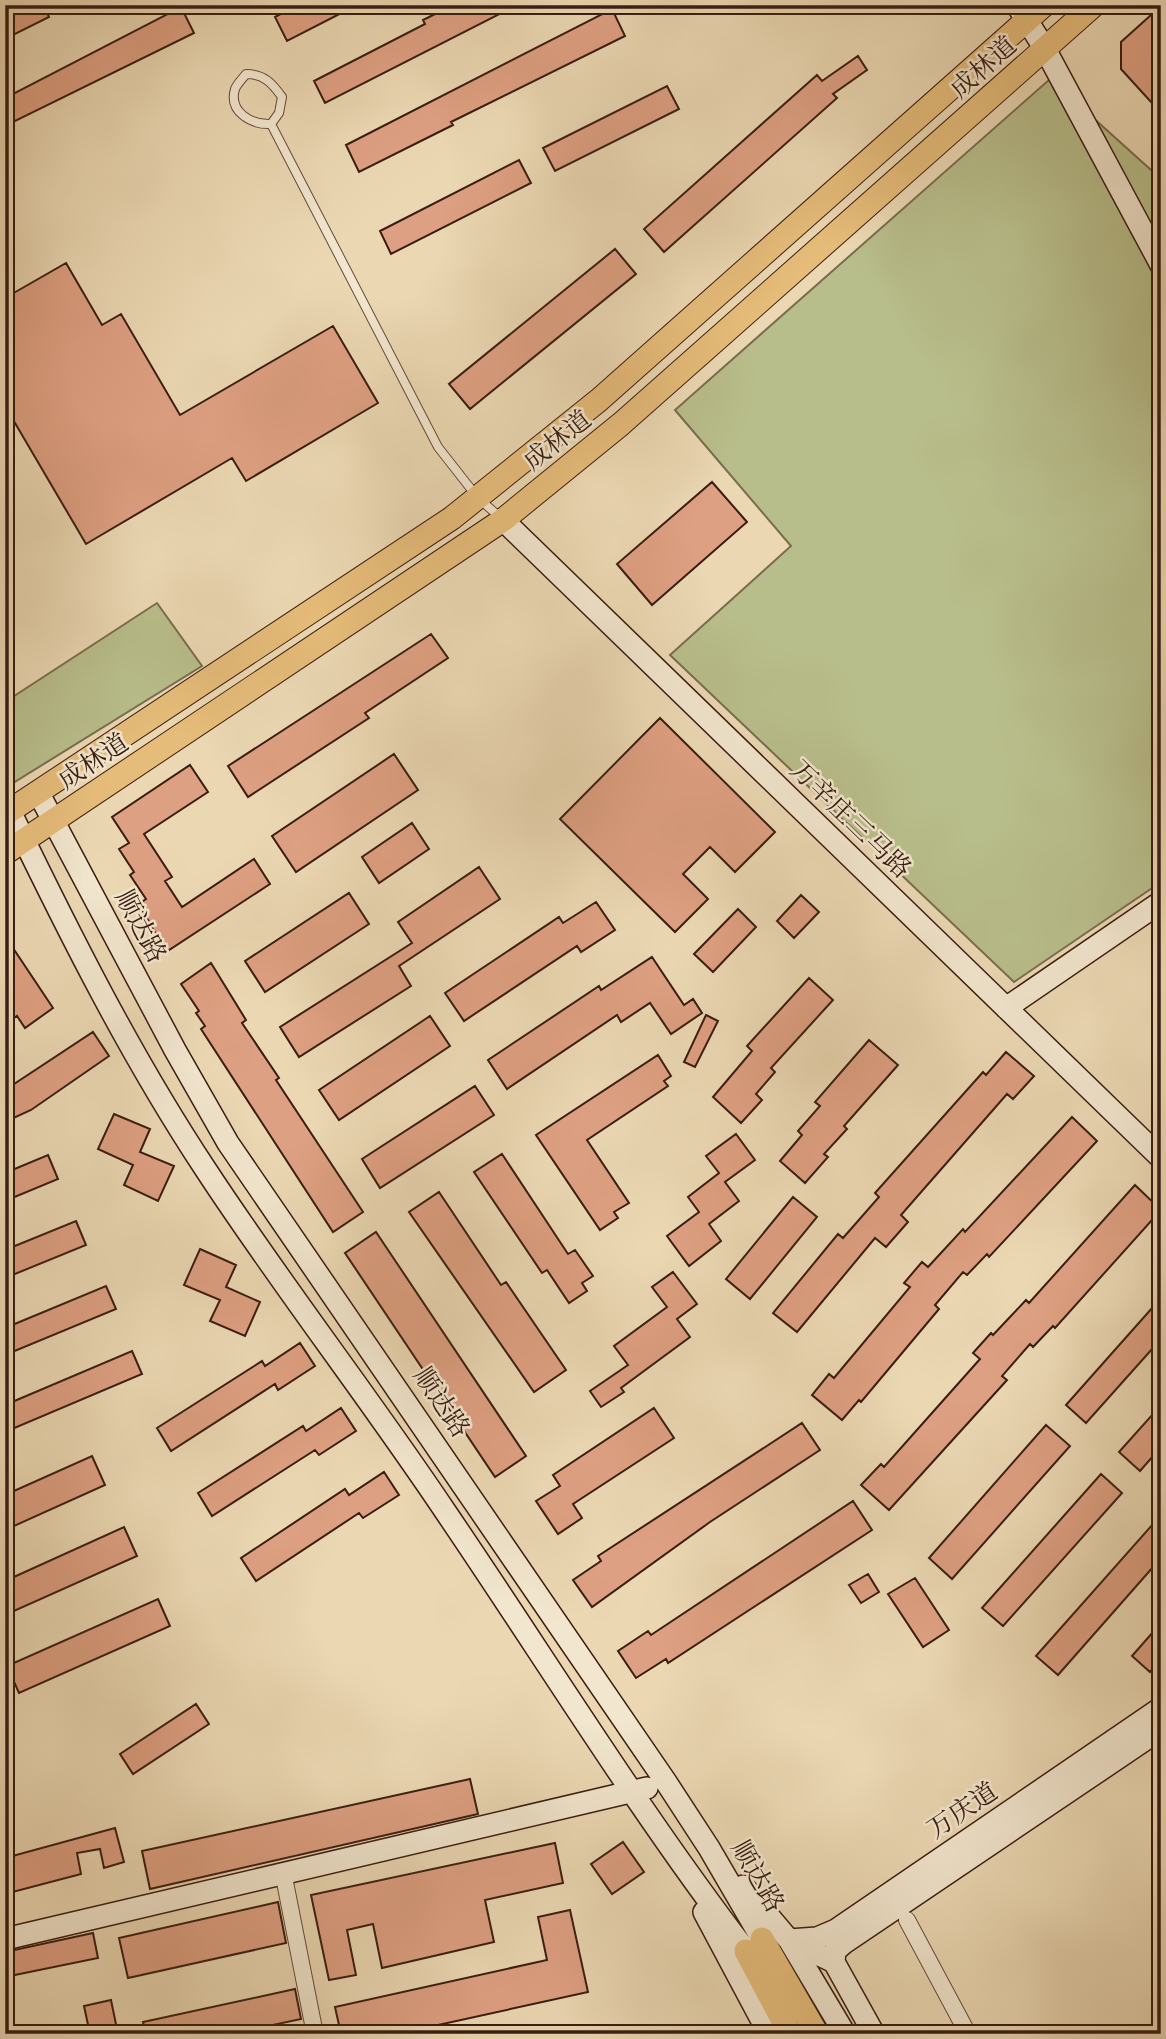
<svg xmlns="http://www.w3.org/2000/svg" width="1166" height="2039" viewBox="0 0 1166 2039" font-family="'IM FELL Great Primer','Noto Serif SC',serif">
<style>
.green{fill:#b8be8b;stroke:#796d4e;stroke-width:2}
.building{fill:#dea082;stroke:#3a1c11;stroke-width:2}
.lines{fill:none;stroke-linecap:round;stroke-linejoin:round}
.lane-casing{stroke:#664b3a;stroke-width:10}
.street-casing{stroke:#664b3a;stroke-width:18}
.secondary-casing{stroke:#3a1c11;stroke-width:24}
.primary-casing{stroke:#3a1c11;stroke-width:25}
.lane{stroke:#f2e6ce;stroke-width:8}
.street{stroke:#f2e6ce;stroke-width:16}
.secondary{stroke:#f2e6ce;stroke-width:21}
.primary{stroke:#e6bc7a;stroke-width:23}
.labels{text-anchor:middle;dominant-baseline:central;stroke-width:5;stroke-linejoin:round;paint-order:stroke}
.street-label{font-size:26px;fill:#3a1c11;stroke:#f2e6ce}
</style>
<rect width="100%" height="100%" fill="#ebd8b3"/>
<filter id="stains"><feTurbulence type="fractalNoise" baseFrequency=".00286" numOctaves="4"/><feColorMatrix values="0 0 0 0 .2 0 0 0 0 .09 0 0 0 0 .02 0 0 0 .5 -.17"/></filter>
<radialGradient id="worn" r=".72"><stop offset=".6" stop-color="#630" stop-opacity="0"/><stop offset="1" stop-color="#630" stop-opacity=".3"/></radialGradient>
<path class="green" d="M1050,79l111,100v703l-147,100 -344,-327 121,-109 -116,-136z
M157,603l45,63 -197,122v-86z"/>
<path class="building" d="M13,5h31l5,12 -44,22v-30z
M297,5h60l-70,36 -12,-24z
M453,5h64l-192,98 -11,-22 111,-57 -2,-4z
M1161,6v107l-40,-44v-27z
M181,7l13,26 -189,93v-28z
M612,9l13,27 -174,86 2,3 -94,47 -13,-27z
M858,56l9,14 -34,24 4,4 -173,154 -20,-23 173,-154 5,6z
M667,86l12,23 -124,62 -12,-23z
M519,160l12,23 -140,71 -11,-23z
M615,249l21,25 -166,135 -21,-25z
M66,263l36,62 19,-11 59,101 153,-89 45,77 -132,78 -14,-23 -146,86 -81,-138v-24l8,-4 -8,-13v-67z
M712,482l35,40 -95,83 -35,-41z
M431,634l17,24 -83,55 4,5 -121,79 -20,-31z
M660,718l115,114 -40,40 -25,-25 -27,27 25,25 -33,33 -115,-113z
M394,754l24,36 -122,82 -24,-36z
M190,765l18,27 -64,42 28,43 -7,4 17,26 72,-48 16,25 -104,68 -27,-48 7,-5 -16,-24 4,-3 -15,-23 10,-6 -17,-26z
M412,823l17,26 -50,34 -17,-26z
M479,867l21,32 -101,67 12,20 -112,71 -19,-30 132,-84 -14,-21z
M349,893l20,31 -104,68 -20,-31z
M801,895l18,17 -25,26 -17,-17z
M596,902l19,28 -34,22 -4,-6 -113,75 -19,-28 114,-76 4,6z
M738,909l18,18 -43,45 -19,-18z
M5,936l48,72 -28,20 -8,-12 -12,8z
M652,957l32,48 9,-6 9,14 -31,21 -21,-31 -29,19 -4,-7 -110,74 -19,-29 111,-74 2,4z
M211,963l35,57 -4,3 37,55 -3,2 87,132 -30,20 -132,-203 4,-3 -9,-13 3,-2 -18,-27z
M809,978l24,22 -62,68 4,4 -19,22 6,6 -21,23 -28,-26 39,-46 -5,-5z
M706,1015l12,6 -23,46 -11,-5z
M430,1016l20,30 -111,74 -20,-30z
M93,1032l16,24 -78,54 -26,12v-32z
M869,1040l29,25 -54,61 3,3 -23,25 4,3 -23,26 -25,-22 22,-26 -4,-4 22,-25 -5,-4z
M1006,1052l28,24 -21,23 -6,-5 -106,121 7,7 -22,25 -11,-9 -78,94 -24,-19 65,-79 5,4 36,-41 -4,-4 108,-121 3,3z
M658,1055l13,21 -7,5 4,5 -81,54 42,63 -15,9 4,6 -18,12 -64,-95z
M475,1086l19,29 -114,73 -18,-29z
M114,1114l36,15 -10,23 34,14 -16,35 -34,-16 9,-20 -35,-16z
M1072,1117l25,24 -108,116 -2,-3 -20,21 -4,-3 -28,33 4,4 -78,93 -2,-2 -17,20 -30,-25 17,-21 5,4 76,-91 -6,-4 18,-21 6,5 35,-38 2,3z
M736,1134l19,26 -30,22 14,19 -30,23 12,17 -32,25 -22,-30 32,-24 -11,-15 31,-24 -13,-17z
M502,1154l66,100 7,-4 18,26 -11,7 5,8 -18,12 -22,-33 -5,3 -68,-101z
M48,1155l10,24 -53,22v-28z
M1135,1185l26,25 -106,118 -2,-2 -20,21 -3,-3 -28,32 5,4 -118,130 -28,-25 20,-21 3,3 96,-108 -7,-6 18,-20 2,2 33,-35 3,3z
M439,1192l62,93 5,-3 60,88 -32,22 -125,-180z
M793,1197l24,20 -67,82 -24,-20z
M76,1221l10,24 -81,33v-28z
M376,1232l150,224 -31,21 -150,-224z
M200,1249l36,16 -10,22 34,15 -15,34 -35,-15 10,-21 -36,-15z
M673,1272l24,32 -20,15 13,18 -69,51 3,4 -23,15 -11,-16 38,-26 -14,-19 53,-39 -15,-20z
M106,1286l10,23 -111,46v-27z
M1161,1298v41l-75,84 -20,-18z
M300,1343l15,23 -37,24 -3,-6 -104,67 -14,-23 105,-67 3,5z
M132,1351l10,23 -137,58v-27z
M1161,1405v42l-21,24 -21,-19z
M341,1408l15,23 -37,24 -4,-5 -103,66 -14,-23 105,-67 3,5z
M654,1408l20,30 -101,66 9,14 -24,16 -22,-33 24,-15 -7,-11z
M802,1423l18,27 -110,72 -118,85 -19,-27 28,-19 -3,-5z
M1046,1425l24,21 -118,133 -23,-21z
M92,1456l13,29 -100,45v-35z
M384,1472l15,23 -36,23 -4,-5 -103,68 -15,-23 104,-69 4,6z
M1101,1474l21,19 -119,133 -21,-18z
M853,1501l19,29 -204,133 -2,-4 -30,19 -18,-27 30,-20 3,4z
M1161,1515v43l-103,117 -22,-19z
M124,1527l13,29 -132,59v-34z
M868,1574l11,18 -18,11 -12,-18z
M915,1578l34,52 -26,17 -35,-53z
M158,1599l12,27 -151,67 -12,-27z
M1161,1623v37l-11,12 -18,-16z
M196,1704l13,20 -76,50 -13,-20z
M470,1779l8,35 -328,75 -8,-38z
M115,1828l9,34 -20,6 -4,-19 -23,4 4,21 -76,20v-36z
M623,1842l21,30 -32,22 -21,-30z
M555,1843l8,40 -78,17 9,42 -112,26 -9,-44 -26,6 9,45 -27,5 -18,-85z
M278,1902l8,41 -158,35 -9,-40z
M570,1910l18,82 -191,42h-56l-6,-27 212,-47 -9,-43z
M93,1933l5,25 -93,19v-25z
M295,1989l6,30 -70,15h-85l-3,-12z
M111,2000l7,34h-28l-6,-28z"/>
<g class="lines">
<g class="lane-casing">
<path id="lane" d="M246,74c18,0 26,9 36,23l-3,16 -8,11c-18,1 -43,-11 -36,-35 2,-5 8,-11 11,-15z
M271,124l167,323 40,51 23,20"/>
</g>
<g class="street-casing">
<path id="street" d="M283,1872l32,162
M907,1920l61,114"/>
</g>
<g class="secondary-casing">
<path id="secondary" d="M1017,5l28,44 116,216
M503,520l658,638
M38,792l137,258 53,93 438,639 43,66 53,91
M10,811c59,122 121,246 196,359 76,116 162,226 239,341 100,147 193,299 301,440
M1006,1008l155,-106
M743,1886l46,54 56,94
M704,1912l65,122
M5,1939l642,-151
M789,1940l28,-2 19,-8 325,-222
M790,1941l44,21 40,72
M834,1962l1,-11 9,-8 317,-214"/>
</g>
<g class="primary-casing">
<path id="primary" d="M5,814l447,-296 147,-118 445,-395
M5,853l498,-333 118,-96 473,-419
M762,1939l55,95
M746,1951l44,83"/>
</g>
<use href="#lane" class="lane"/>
<use href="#street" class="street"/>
<use href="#secondary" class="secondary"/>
<use href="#primary" class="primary"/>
</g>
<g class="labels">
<g class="street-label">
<text transform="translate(983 67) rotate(-42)">成林道</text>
<text transform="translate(557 440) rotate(-39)">成林道</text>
<text transform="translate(93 761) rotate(-34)">成林道</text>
<text transform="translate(851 819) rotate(44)">万辛庄三马路</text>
<text transform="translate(141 926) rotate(62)">顺达路</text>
<text transform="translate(442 1402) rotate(56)">顺达路</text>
<text transform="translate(962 1810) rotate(-34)">万庆道</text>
<text transform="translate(758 1876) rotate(60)">顺达路</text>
</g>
</g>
<rect width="1166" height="2039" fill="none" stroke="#ebd8b3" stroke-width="28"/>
<rect x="7" y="7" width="1152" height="2025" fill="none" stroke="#3a1c11" stroke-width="3.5"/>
<rect x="14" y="14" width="1138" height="2011" fill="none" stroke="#3a1c11" stroke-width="2"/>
<rect width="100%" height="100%" filter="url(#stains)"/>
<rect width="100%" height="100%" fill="url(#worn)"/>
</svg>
